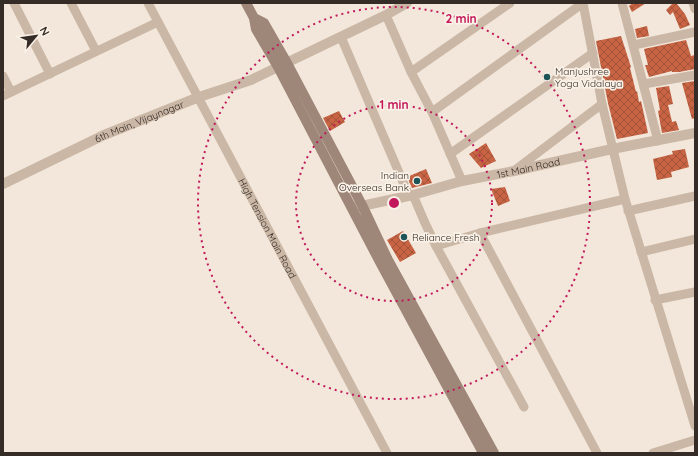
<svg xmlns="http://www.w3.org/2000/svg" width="698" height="456" viewBox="0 0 698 456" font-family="Quicksand,sans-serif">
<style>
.building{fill:url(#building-cross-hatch)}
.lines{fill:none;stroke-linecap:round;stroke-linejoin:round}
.minor{stroke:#cab7a6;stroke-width:9}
.tertiary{stroke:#cab7a6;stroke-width:10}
.secondary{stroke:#9e8678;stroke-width:10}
.ring{fill:none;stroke:#c2185b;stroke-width:2;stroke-dasharray:2 4}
.poi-dot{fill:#1c5458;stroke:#faf1e7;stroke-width:1.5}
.labels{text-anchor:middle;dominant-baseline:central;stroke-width:3.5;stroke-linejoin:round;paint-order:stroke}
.poi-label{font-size:10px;fill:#362c27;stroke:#faf1e7;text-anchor:start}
.street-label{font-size:10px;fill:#362c27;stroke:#faf1e7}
.centre{fill:#c2185b;stroke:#faf1e7;stroke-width:2}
.ring-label{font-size:12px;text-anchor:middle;font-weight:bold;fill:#c2185b;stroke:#faf1e7;stroke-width:3.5;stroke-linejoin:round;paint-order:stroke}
</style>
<defs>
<pattern id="building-cross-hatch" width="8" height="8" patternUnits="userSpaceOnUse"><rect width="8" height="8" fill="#c86443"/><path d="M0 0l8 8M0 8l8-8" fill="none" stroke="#a35338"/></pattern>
</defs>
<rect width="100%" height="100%" fill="#f2e7da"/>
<path class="building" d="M633,3h13l-14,9 -3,-6z
M673,3h3l9,11 5,11 -10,4 -7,-17 -3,3 -4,-5z
M647,26l2,10 -12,2 -2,-9z
M621,36l10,31 -1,1 6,24 1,-1 2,11 2,-1 7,32 -31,6 -9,-36 -12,-62z
M686,40l5,16 4,-1v14l-16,3h-7v-1l-23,6 -4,-12h3l-4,-16z
M695,81v37l-3,1 -10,-36z
M669,86l4,18 -5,1 4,17 4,-1 3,9 -17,3 -4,-22 2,-1 -4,-22z
M339,111l6,11 -15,9 -7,-13z
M486,143l10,18 -15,7 -12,-14z
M685,149l4,18 -18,5 1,5 -15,3 -4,-21 20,-5 -1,-3z
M426,169l6,14 -20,5 -5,-11z
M505,187l5,14 -12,5 -7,-17z
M403,231l13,22 -16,9 -13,-22z"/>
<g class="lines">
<g class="minor">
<path d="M14,3l36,71"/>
<path d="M71,3l25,48"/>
<path id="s1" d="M148,3l239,450"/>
<path d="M622,3l36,138"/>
<path d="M693,3l2,6"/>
<path d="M386,15l25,57 21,40 30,69"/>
<path d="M341,37l68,159"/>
<path d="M634,45l61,-13"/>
<path d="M411,72l99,-69"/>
<path d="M3,76l8,16"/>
<path d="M644,84l51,-9"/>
<path d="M3,96l155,-74"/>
<path d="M432,112l151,-109 19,101 23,95 70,227"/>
<path d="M450,154l143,-101"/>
<path d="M515,170l87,-66"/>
<path d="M413,195l12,28 11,23 88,161"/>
<path d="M628,211l67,-15"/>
<path d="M480,233l117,220"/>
<path d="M436,246l44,-13 145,-34"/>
<path d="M641,252l54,-13"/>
<path d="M655,300l40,-8"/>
<path d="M653,453l42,-13"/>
</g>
<g class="tertiary">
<path id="s2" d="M3,184l101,-49 95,-38 52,-17 135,-65 21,-12"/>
<path id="s3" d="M352,208l61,-13 49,-14 52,-10 98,-22 83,-16"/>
</g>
<path class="secondary" d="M246,3l8,15 2,11 22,38 103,197 102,189
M254,18l10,5 23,40 75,142 26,55 106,193"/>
</g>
<g class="ring">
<circle cx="394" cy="203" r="98"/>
<circle cx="394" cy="203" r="196"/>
</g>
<g class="poi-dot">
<circle cx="547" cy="77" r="4"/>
<circle cx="417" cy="181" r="4"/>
<circle cx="404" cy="237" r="4"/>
</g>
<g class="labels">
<g class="poi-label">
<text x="555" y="71">Manjushree<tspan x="555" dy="12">Yoga Vidalaya</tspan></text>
<text x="409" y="175" text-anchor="end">Indian<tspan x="409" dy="12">Overseas Bank</tspan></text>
<text x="412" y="237">Reliance Fresh</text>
</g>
<g class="street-label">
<text stroke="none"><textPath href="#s2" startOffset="150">6th Main, Vijaynagar</textPath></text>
<text stroke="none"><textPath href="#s3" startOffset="181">1st Main Road</textPath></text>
<text stroke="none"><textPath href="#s1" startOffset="255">High Tension Main Road</textPath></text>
</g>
</g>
<circle cx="394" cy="203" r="6" class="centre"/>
<g class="ring-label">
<text x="461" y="23">2 min</text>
<text x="394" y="109">1 min</text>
</g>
<rect width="698" height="456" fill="none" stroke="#362c27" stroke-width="8"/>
<g transform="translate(36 36) rotate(61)" stroke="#faf1e7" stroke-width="3" paint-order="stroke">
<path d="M0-3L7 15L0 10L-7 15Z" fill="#362c27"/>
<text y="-6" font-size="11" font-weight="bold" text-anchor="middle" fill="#362c27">N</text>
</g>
</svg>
